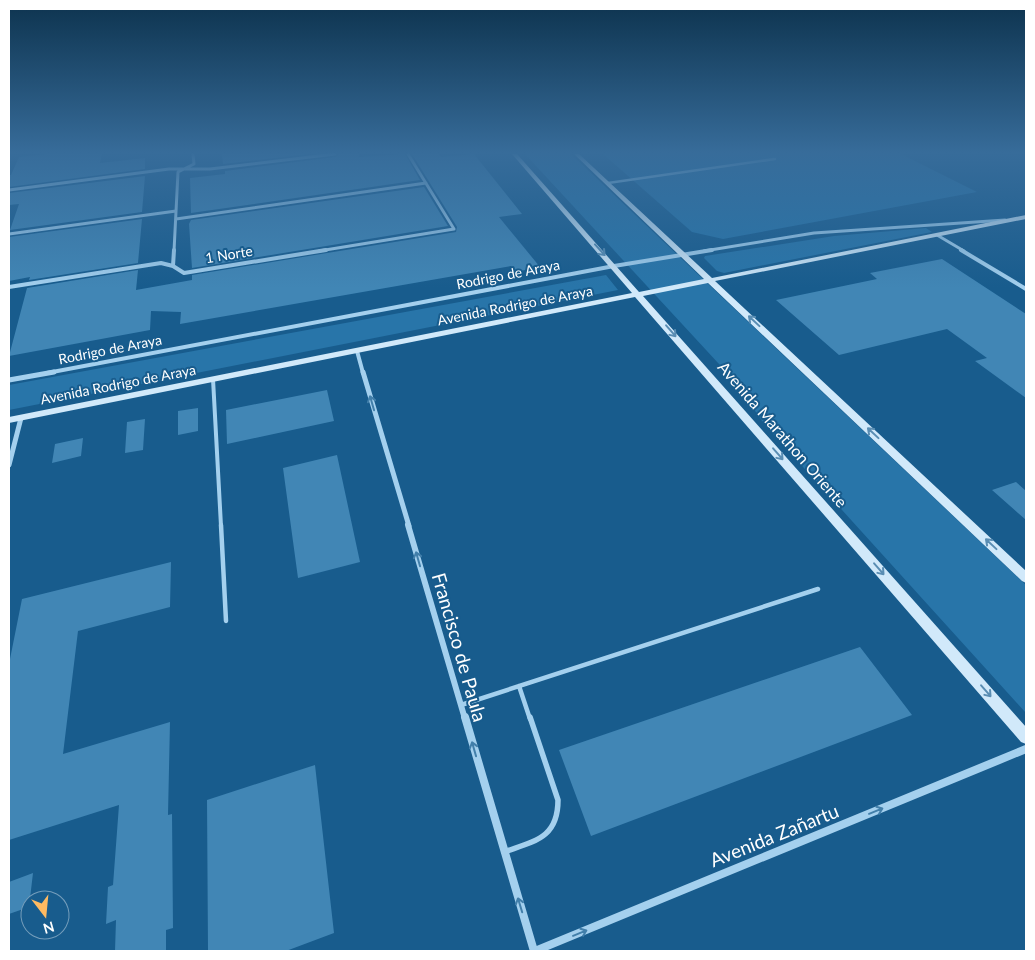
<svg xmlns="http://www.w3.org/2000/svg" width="1035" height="960" viewBox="0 0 1035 960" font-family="Lato,sans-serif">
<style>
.green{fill:#2875a9}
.building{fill:#4186b5}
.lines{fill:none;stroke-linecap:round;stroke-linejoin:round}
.service-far3{stroke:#a4d0ee;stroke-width:2.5}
.service-far2{stroke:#a4d0ee;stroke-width:4}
.service-far1{stroke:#a4d0ee;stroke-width:4.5}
.service{stroke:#a4d0ee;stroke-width:5.5}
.minor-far4{stroke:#a4d0ee;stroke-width:3}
.minor-far3{stroke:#a4d0ee;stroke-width:4}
.minor-far2{stroke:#a4d0ee;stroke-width:5}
.minor-far1{stroke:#a4d0ee;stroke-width:6}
.minor{stroke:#a4d0ee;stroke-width:8}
.secondary{fill:#d1e9fa;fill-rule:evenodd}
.oneway{stroke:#598db3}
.oneway2{stroke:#427faa}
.labels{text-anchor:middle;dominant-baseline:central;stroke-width:4;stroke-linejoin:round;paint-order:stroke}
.far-street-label{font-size:14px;fill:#fff;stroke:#185c8d}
.street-label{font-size:16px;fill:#fff;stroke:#185c8d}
.near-street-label{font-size:19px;fill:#fff;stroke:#185c8d}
</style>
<rect width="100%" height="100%" fill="#185c8d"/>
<path class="green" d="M525,154h46l455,431v128l-261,-288 -34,-48z
M603,154h298l76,38 -254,47 -31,-7z
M926,228l6,4 -208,41 -7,-2 -13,-13 1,-2 129,-20z
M606,275l12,15 -609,120v-25z"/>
<path class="building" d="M47,154h55l-2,9 45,-5v11l-136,18v-12h2l8,-18z
M222,154h87l-86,10z
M338,154h21v3l46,-3 15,26 -229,33 -1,-35 35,-4v-3l110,-14z
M412,154h27l2,3 33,-3 48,60 -23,3 41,50 -25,5 -4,-6 -331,58 1,-12 -30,-1 -1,19 -141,26 18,-68 111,-18 -2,20 56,-10v-5l264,-43 1,-5z
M145,176l-3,36 -132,18 9,-26 -10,1v-12z
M424,187l24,39 -256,42 -3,-44 2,-4z
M142,219l-4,44 -109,17 1,-3 -21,4v-44z
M942,259l84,55v84l-51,-37 12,-3 -40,-29 -108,26 -63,-55 101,-21 -7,-6z
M327,390l7,31 -107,23 -1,-34z
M198,408v23l-20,4v-24z
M145,419l-2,31 -18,3 2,-31z
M83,438l-2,18 -29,7 3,-19z
M337,455l23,107 -62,16 -15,-110z
M1016,482l10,9v29l-34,-30z
M171,562l-1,45 -92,24 -15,123 107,-32 -2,93 4,-1 1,114 -7,2v21h-51l1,-31 -10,4 2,-37 5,-2 6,-80 -110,35v-176l13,-65z
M860,647l52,68 -321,121 -32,-86z
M315,765l19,168 -48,18h-78l-1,-151z
M33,873l-4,34 -20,7v-32z"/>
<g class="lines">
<path class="service-far3" d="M608,183l167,-24"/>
<path class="service-far2" d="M213,379l8,147"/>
<path class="service-far1" d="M221,525l5,96
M519,686l11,33
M461,705l357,-116"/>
<path class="service" d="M504,852c31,-11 54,-14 54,-52l-28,-83"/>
<path class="minor-far4" d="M9,190l160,-21h41l125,-15
M176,219l250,-36
M9,234l167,-23
M937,235l27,16
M174,251l4,-79 16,-8 -1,-10
M319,251l135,-22 -46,-75
M704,251l110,-18 191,-13"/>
<path class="minor-far3" d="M961,250l65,39
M173,266l1,-16
M9,287l152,-24 12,3 11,7 142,-23
M357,351l6,22
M47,373l567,-107 98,-16"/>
<path class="minor-far2" d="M363,372l46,154
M9,380l45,-8
M9,465l12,-47"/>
<path class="minor-far1" d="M408,525l57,194"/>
<path class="minor" d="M465,717l69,234
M535,951l491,-202"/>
<path class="secondary" d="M512,154h5l122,138 65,-13 -130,-125h5l133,124 314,-63v4l-311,62 311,290v12l-4,-2 -314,-298 -65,13 383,431v17l-5,-2 -386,-445 -626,126v-6l623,-124z"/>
</g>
<defs><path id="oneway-shaft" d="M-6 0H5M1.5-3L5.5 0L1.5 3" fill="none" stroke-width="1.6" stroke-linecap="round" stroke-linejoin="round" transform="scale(1.25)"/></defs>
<g class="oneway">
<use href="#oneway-shaft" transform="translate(600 250) rotate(48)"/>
<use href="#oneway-shaft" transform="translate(754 321) rotate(-137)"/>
<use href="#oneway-shaft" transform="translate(671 331) rotate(49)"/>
<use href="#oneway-shaft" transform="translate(873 433) rotate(-137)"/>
<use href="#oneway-shaft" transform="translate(778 454) rotate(49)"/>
<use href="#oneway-shaft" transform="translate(991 544) rotate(-137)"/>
<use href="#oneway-shaft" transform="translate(879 569) rotate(49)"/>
<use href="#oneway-shaft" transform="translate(986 691) rotate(49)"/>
</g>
<g class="oneway2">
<use href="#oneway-shaft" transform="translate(372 403) rotate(-106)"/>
<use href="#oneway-shaft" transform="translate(418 559) rotate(-106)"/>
<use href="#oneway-shaft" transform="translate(474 749) rotate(-106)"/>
<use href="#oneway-shaft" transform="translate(876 811) rotate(-22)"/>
<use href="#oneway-shaft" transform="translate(520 905) rotate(-107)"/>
<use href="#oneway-shaft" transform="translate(580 933) rotate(-22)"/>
</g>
<linearGradient id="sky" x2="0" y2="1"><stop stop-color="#0d334e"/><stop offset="0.53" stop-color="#376c9a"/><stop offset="1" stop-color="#376c9a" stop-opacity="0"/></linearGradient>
<rect width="1035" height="288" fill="url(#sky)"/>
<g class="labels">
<g class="far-street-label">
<text transform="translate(229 254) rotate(-9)">1 Norte</text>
<text transform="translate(508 274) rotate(-11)">Rodrigo de Araya</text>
<text transform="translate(515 305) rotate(-11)">Avenida Rodrigo de Araya</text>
<text transform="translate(110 349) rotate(-11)">Rodrigo de Araya</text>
<text transform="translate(118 384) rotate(-11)">Avenida Rodrigo de Araya</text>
</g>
<g class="street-label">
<text transform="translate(783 434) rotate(49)">Avenida Marathon Oriente</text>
</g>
<g class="near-street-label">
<text transform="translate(460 647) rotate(74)">Francisco de Paula</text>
<text transform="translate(774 835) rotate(-22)">Avenida Zañartu</text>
</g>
</g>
<rect width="1035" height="960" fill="none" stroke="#ffffff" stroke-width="20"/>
<g transform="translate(45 915) rotate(164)"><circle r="24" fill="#185c8d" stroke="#749dbb"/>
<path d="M0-4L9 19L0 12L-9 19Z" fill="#ffba61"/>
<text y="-8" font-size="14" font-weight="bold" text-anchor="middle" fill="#ffffff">N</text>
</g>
</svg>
